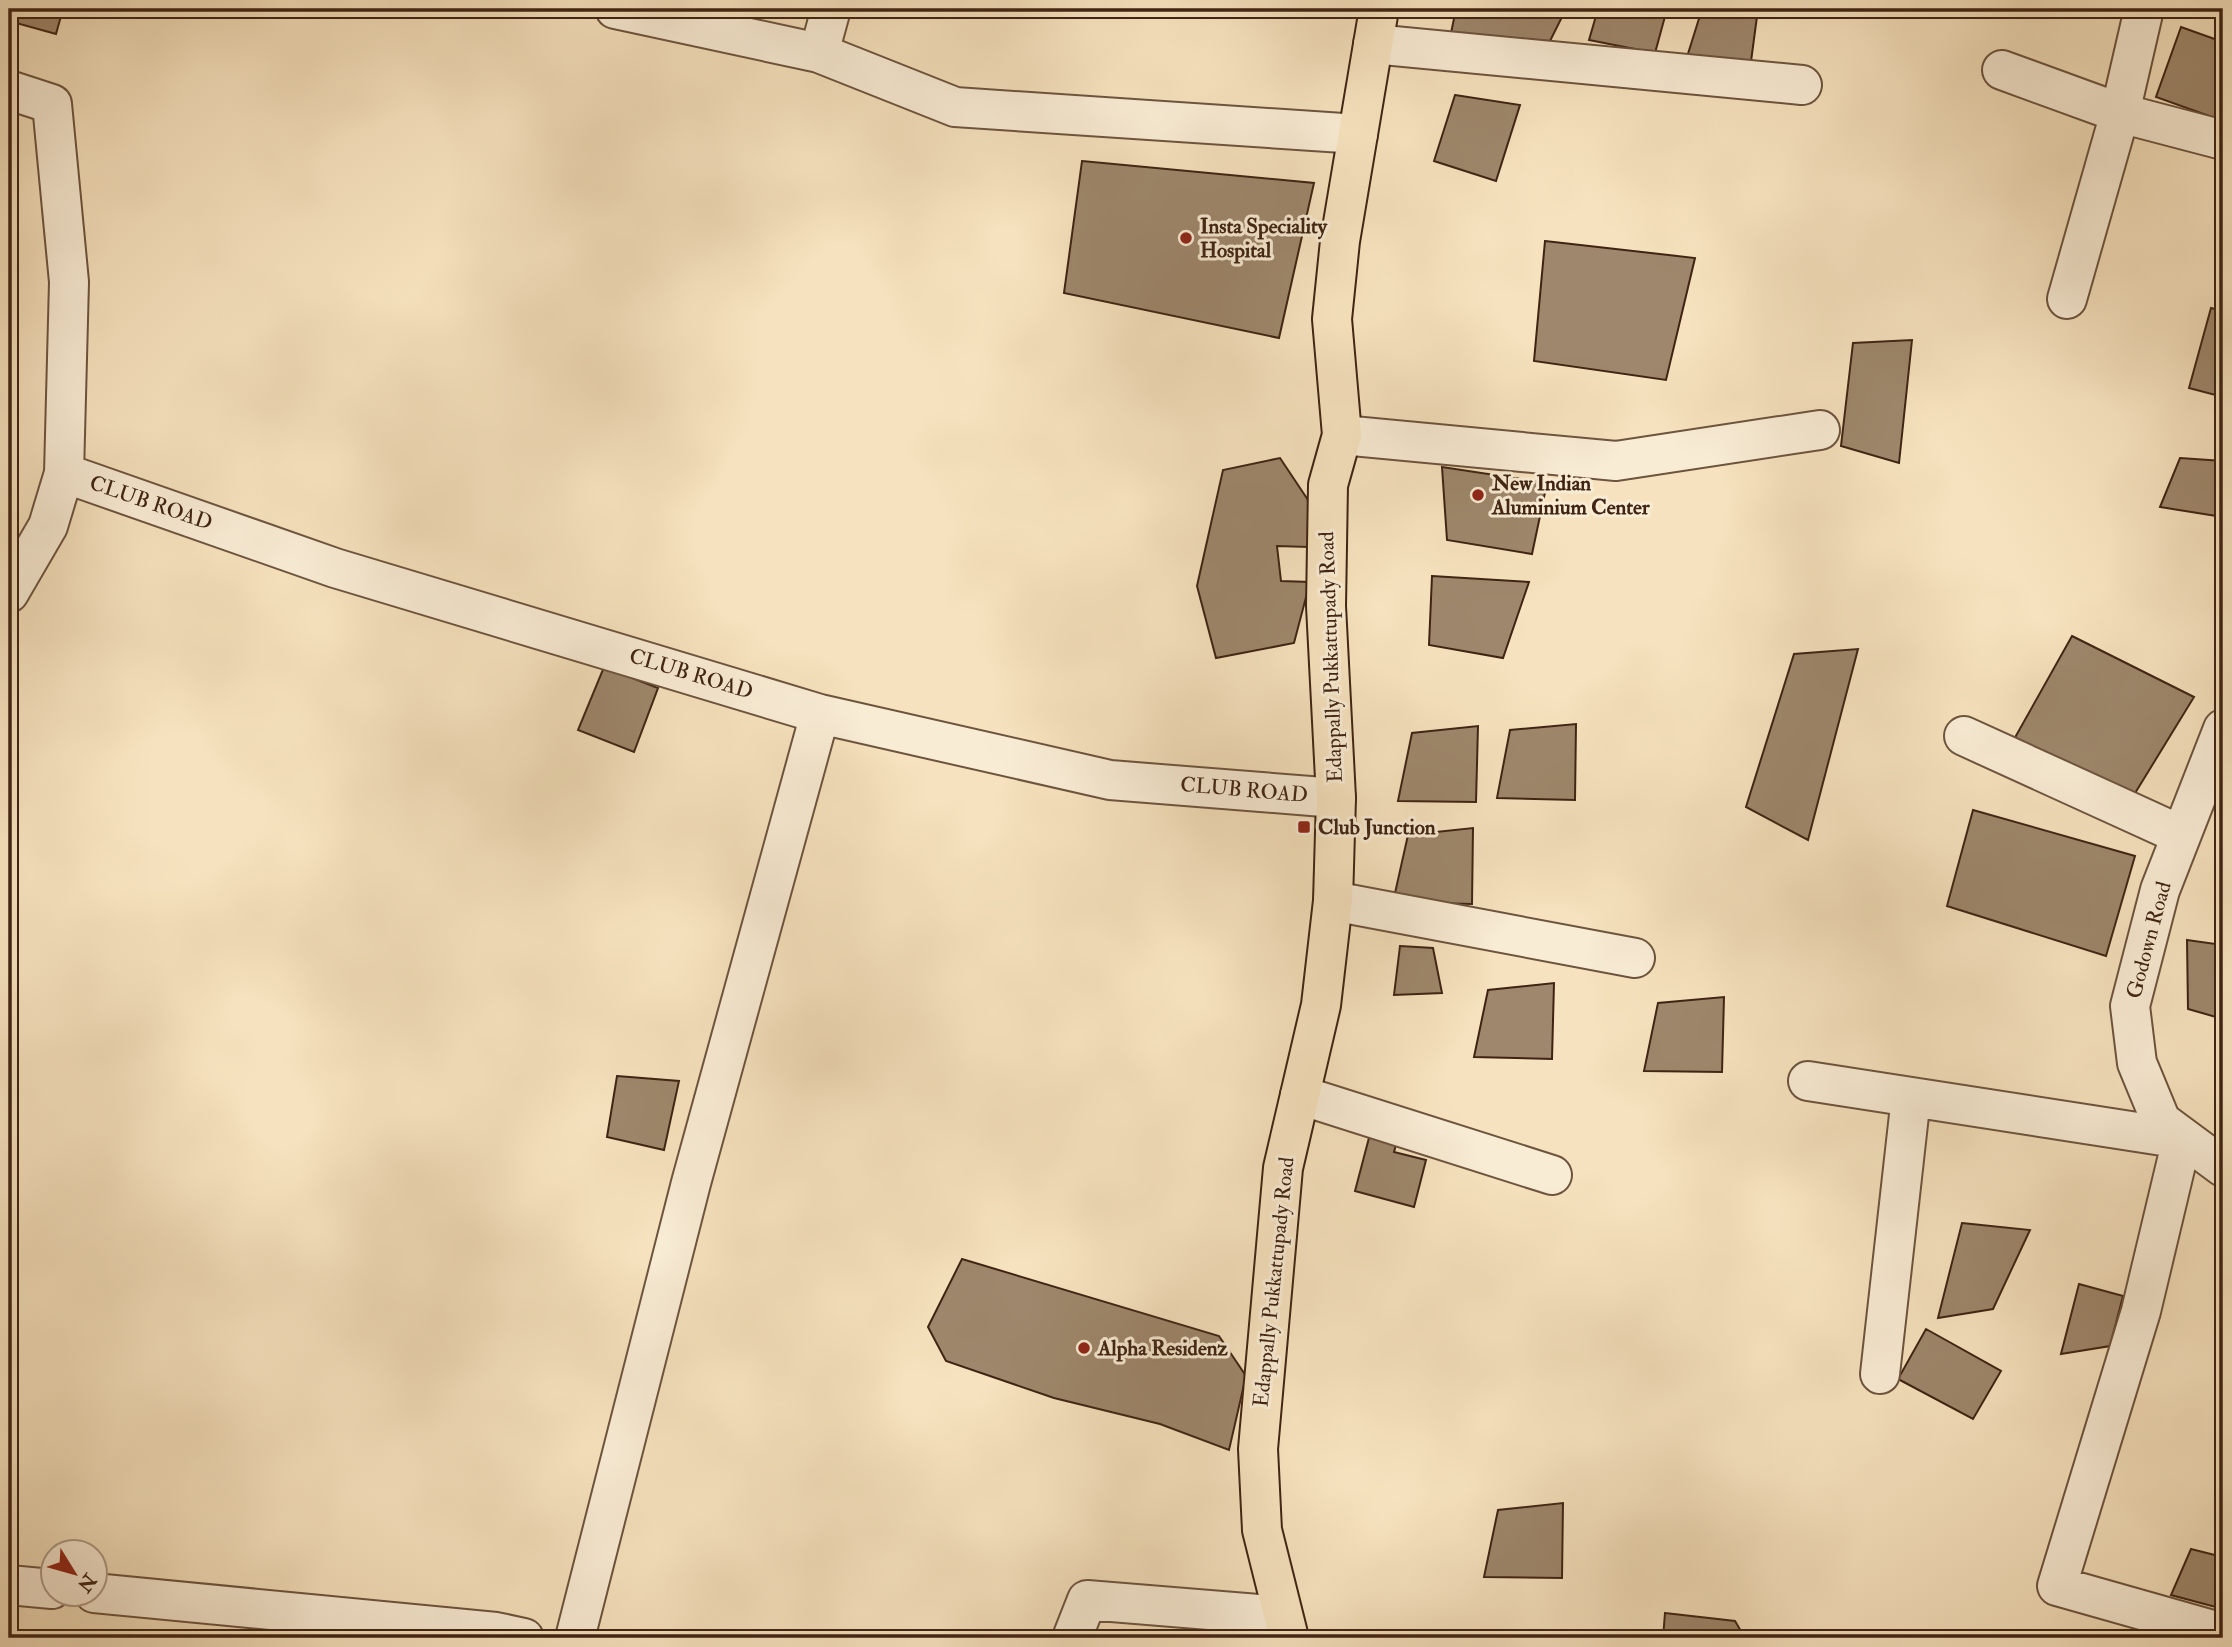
<svg xmlns="http://www.w3.org/2000/svg" width="2232" height="1647" viewBox="0 0 2232 1647" font-family="'IM FELL Double Pica',serif">
<style>
.building{fill:#9e876c;stroke:#3f2413;stroke-width:2}
.lines{fill:none;stroke-linecap:round;stroke-linejoin:round}
.minor-casing{stroke:#6d543e;stroke-width:42}
.major-casing{stroke:#3f2413;stroke-width:42}
.minor{stroke:#f9ecd5;stroke-width:38}
.major{stroke:#f6e2be;stroke-width:38}
.poi-dot{fill:#8f2418;stroke:#f9ecd5;stroke-width:2.5}
.labels{text-anchor:middle;dominant-baseline:central;stroke-width:6;stroke-linejoin:round;paint-order:stroke}
.poi-label{font-size:21px;font-weight:bold;fill:#3f2413;stroke:#f9ecd5;text-anchor:start}
.street-label{font-size:21px;fill:#3f2413;stroke:#f9ecd5}
</style>
<rect width="100%" height="100%" fill="#f6e2be"/>
<filter id="stains"><feTurbulence type="fractalNoise" baseFrequency=".00286" numOctaves="4"/><feColorMatrix values="0 0 0 0 .2 0 0 0 0 .09 0 0 0 0 .02 0 0 0 .5 -.17"/></filter>
<radialGradient id="worn" r=".72"><stop offset=".6" stop-color="#630" stop-opacity="0"/><stop offset="1" stop-color="#630" stop-opacity=".3"/></radialGradient>
<path class="building" d="M9,9h54l-7,25 -47,-13z
M1456,9h110l-16,32 -99,-8z
M1598,9h69l-12,44 -66,-13z
M1702,9h56l-8,60 -63,-12z
M2181,27l42,15v79l-67,-24z
M1455,95l65,10 -24,76 -62,-20z
M1082,161l232,22 -35,155 -215,-45z
M1545,241l150,17 -29,122 -132,-19z
M2211,308l12,3v86l-34,-9z
M1912,340l-13,123 -58,-17 12,-103z
M1280,458l30,45 -1,44 -32,-1 4,35 29,1 -16,61 -78,15 -19,-72 26,-116z
M2180,458l43,3v56l-63,-10z
M1442,467l105,16 -15,71 -85,-14z
M1432,576l97,6 -26,76 -74,-13z
M2072,636l122,61 -65,106 -121,-53z
M1858,649l-50,191 -62,-33 48,-153z
M604,667l54,21 -24,64 -56,-22z
M1576,724l-1,76 -78,-2 13,-68z
M1478,726l-2,76 -78,-1 14,-68z
M1973,810l162,46 -29,100 -159,-50z
M1473,828l-1,76 -79,-2 15,-67z
M2187,940l36,5v74l-35,-10z
M1400,946l33,2 9,45 -48,2z
M1554,983l-2,76 -78,-2 14,-67z
M1724,997l-2,75 -78,-1 14,-68z
M617,1076l62,5 -15,69 -57,-13z
M1370,1134l27,7 -3,11 32,8 -12,47 -59,-16z
M1962,1223l68,7 -37,79 -55,9z
M962,1259l257,77 27,40 -17,74 -69,-26 -106,-26 -108,-37 -18,-34z
M2079,1284l44,12 -13,50 -49,8z
M1926,1329l75,42 -28,48 -75,-40z
M1563,1503l-1,75 -78,-1 14,-67z
M2191,1549l32,8v52l-52,-14z
M1665,1613l70,8 10,17h-82z"/>
<g class="lines">
<g class="minor-casing">
<path id="minor" d="M615,9l204,44
M831,9l-12,44 136,54 403,27
M1373,44l429,41
M2002,70l118,43 103,27
M9,90l43,14 17,178 -5,191 -16,53 -39,67
M2067,299l53,-186 24,-104
M1342,435l274,26 204,-31
M64,473l271,95 485,146 290,66 226,18
M2223,729l-63,161 -30,116 7,57 24,58 62,46
M1964,736l217,99
M1333,901l302,57
M1808,1081l374,58 -41,172 -84,275 166,47
M1300,1095l252,80
M1880,1374l31,-277
M9,1585l43,4
M94,1593l402,39 28,6
M575,1638l116,-455 129,-469
M1072,1638l15,-38 195,16"/>
</g>
<g class="major-casing">
<path id="major" d="M1289,1638l-27,-108 -4,-81 25,-281 38,-163 12,-104 3,-103 -10,-192 2,-121 14,-50 -10,-116 8,-78 39,-232"/>
</g>
<use href="#minor" class="minor"/>
<use href="#major" class="major"/>
</g>
<g class="poi-dot">
<circle cx="1186" cy="238" r="7"/>
<circle cx="1478" cy="495" r="7"/>
<rect x="1297" y="820" width="14" height="14" rx="3.5"/>
<circle cx="1084" cy="1348" r="7"/>
</g>
<g class="labels">
<g class="poi-label">
<text x="1200" y="226">Insta Speciality<tspan x="1200" dy="24">Hospital</tspan></text>
<text x="1492" y="483">New Indian<tspan x="1492" dy="24">Aluminium Center</tspan></text>
<text x="1318" y="827">Club Junction</text>
<text x="1098" y="1348">Alpha Residenz</text>
</g>
<g class="street-label">
<text transform="translate(151 503) rotate(19)">CLUB ROAD</text>
<text transform="translate(1331 657) rotate(-92)">Edappally Pukkattupady Road</text>
<text transform="translate(691 674) rotate(17)">CLUB ROAD</text>
<text transform="translate(1244 790) rotate(5)">CLUB ROAD</text>
<text transform="translate(2149 940) rotate(-75)">Godown Road</text>
<text transform="translate(1274 1282) rotate(-84)">Edappally Pukkattupady Road</text>
</g>
</g>
<rect width="2232" height="1647" fill="none" stroke="#f6e2be" stroke-width="35"/>
<rect x="10" y="10" width="2211" height="1626" fill="none" stroke="#3f2413" stroke-width="3.5"/>
<rect x="18" y="18" width="2197" height="1612" fill="none" stroke="#3f2413" stroke-width="2"/>
<g transform="translate(74 1573) rotate(127)"><circle r="33" fill="#f9ecd5" stroke="#af9c87" stroke-width="2"/>
<path d="M0-5L12 26L0 18L-12 26Z" fill="#8f2418"/>
<text y="-10" font-size="19" font-weight="bold" text-anchor="middle" fill="#3f2413">N</text>
</g>
<rect width="100%" height="100%" filter="url(#stains)"/>
<rect width="100%" height="100%" fill="url(#worn)"/>
</svg>
